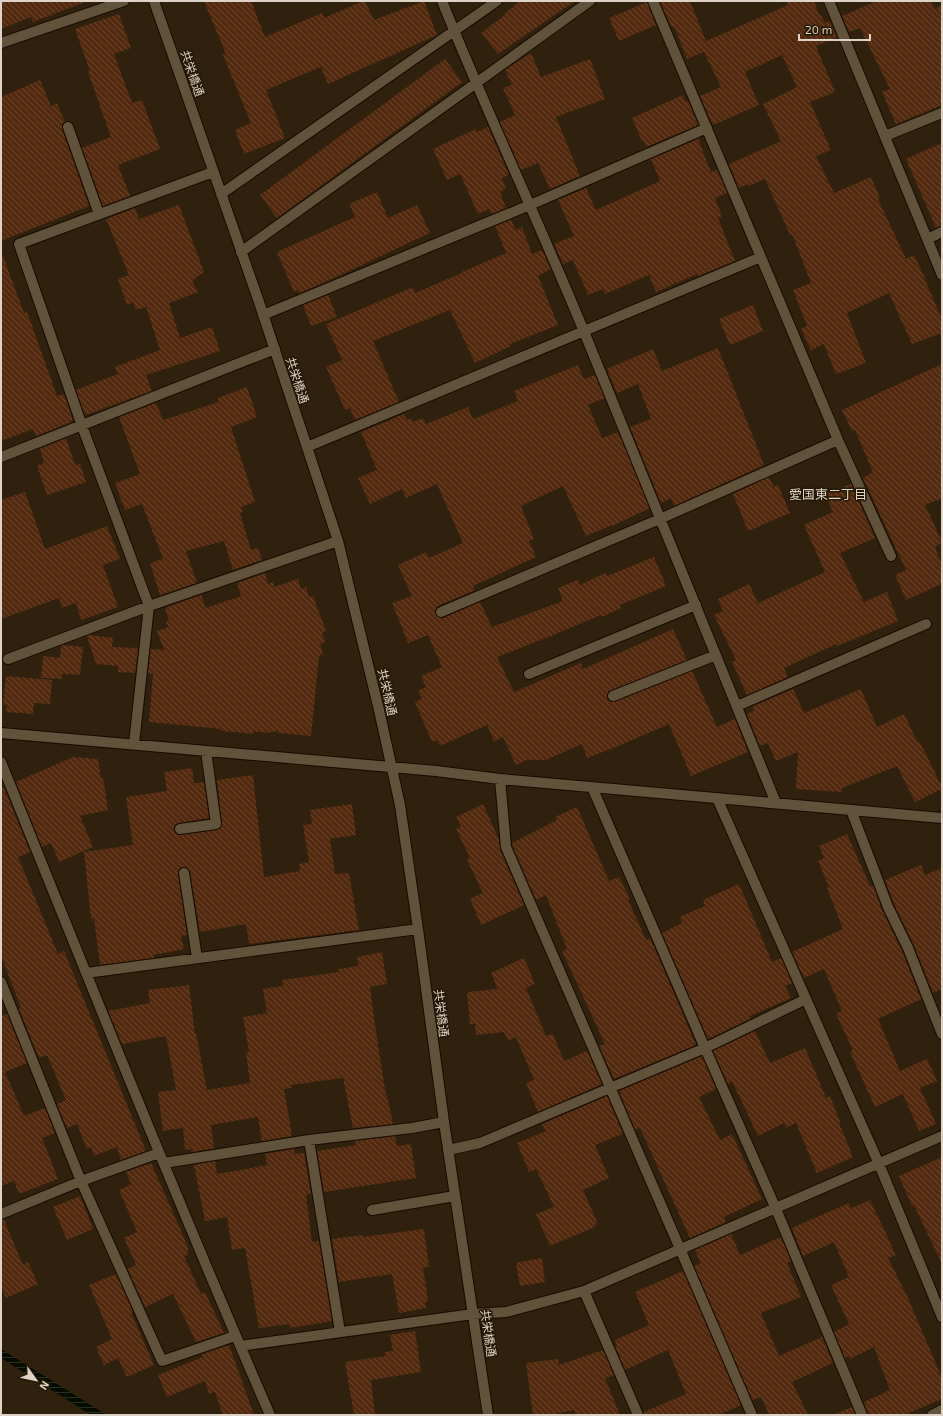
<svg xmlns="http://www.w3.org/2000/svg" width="943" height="1416" viewBox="0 0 943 1416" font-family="'Exo 2','Noto Sans JP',sans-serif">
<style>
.water{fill:url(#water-rules)}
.building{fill:url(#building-back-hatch)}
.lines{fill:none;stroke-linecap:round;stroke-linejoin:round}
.minor-casing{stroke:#170a00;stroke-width:12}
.minor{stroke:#61523c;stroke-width:10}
.labels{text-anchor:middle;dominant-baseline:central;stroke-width:3;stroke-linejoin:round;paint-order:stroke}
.street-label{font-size:12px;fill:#ddd4c7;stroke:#251804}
.neighbourhood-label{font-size:13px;fill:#ddd4c7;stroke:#251804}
</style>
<defs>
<pattern id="water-rules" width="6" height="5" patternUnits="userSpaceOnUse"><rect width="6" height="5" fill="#060d00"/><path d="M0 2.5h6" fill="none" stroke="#2a2f24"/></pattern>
<pattern id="building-back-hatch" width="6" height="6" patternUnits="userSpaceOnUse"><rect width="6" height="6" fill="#532a0f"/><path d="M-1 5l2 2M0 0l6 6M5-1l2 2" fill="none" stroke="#6b4830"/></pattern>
</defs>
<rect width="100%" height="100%" fill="#2f210d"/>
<path class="water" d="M1,1349l106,66h-16l-90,-57z"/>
<path class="building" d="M1,1h82v2l-50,19 -2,-5 -30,12z
M204,1h47l14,36 57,-24 2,5 39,-17h2l9,19 50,-19 13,34 -109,49 -7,-17 -55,23 19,48 -41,16 -9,-24 16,-7 -28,-68 3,-1z
M520,1h55l-77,53 -17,-21 24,-18 -1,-1z
M660,1h30l16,40 82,-36 -1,-4h27l5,14h2l4,8 5,-2 7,16 -21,9 19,46 -25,10 21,48 -15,6 18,37 37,-16 9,21 -2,1 28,60 8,-4 12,25h-1l17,39v14l-30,11 -23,-51 -42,20 19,50 -30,11 -12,-30 -13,6 -10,-21 6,-3 -14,-36 18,-7 -19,-49 -2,1 -25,-56 -16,7 -1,-2 -9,4 -10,-24 52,-23 -18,-37 34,-17 -15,-32 -37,17 14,33 -46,20 -13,-29 21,-9 -17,-35 -17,7 -12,-31 -4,-2z
M877,1h54l4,8 7,-4v100l-46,19 -14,-32 8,-3 -30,-61 -11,4 -7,-16z
M647,2l9,23 -37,16 -10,-23z
M119,14l12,34 -17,6 18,49 10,-3 18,49 -42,16 12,31 -27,10 -21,-58 29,-11 -23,-65 2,-1 -15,-42z
M531,53l10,24 49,-18 15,40 -49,18 24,59 -30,13 -12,-26 -17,7 -21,-48 15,-7 -12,-27 9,-3 -7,-15z
M445,59l17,23 -185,136 -17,-23z
M40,80l11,26 6,-3 8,19 -3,3v4l27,77 -88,35v-144z
M683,95l3,7 2,-1 10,24 -52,22 -2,-6h-2l-10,-23z
M488,127l21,48 -7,3 4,11 -6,3 6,16 -15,6 -2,-5 -11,5 -18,-40 -13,6 -14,-31 43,-20 1,3z
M698,139l13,33 6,-2 10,23 -12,5 7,18 -4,2 17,43 -37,15 -1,-2 -41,18 -7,-17 -44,19 -2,-5 -15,6 -15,-35 -10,4 -9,-20 20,-8 -16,-36 28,-12 10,22 64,-29 -9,-22z
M942,143v83l-6,2 -30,-69z
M377,192l11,26 29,-13 13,28 -107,50 -24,10 -2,-3 -3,2 -17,-40 78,-35 -6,-13z
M179,205l25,67 -12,9 6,11 -29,11 11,35 32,-11 8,24 -74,24 6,16 -67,24 -9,-25 42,-16 -3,-7 45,-17 -14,-43 -10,3 -3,-8 -6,3 -9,-26 11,-4 -23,-56 29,-11 4,11z
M511,220l5,10 6,-3 10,27 10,-4 9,19 -13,7 20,49 -48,19 1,2 -36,17 -25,-53 -77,31 26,61 -44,18 -5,-12 -5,2 -19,-43 16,-7 -16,-36 87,-37 2,6 47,-20v-1l44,-19 -11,-27z
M3,256l21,57 3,-1 30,84 7,-2 9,26 -3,1 1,1 -35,14 -3,-7 -32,12v-184z
M328,295l9,22 -26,9 -8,-21z
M753,305l10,26 -33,14 -11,-26z
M718,348l46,117 -90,41 -3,-8 -10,5 -31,-76 21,-8 -13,-35 -21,9 -10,-24 46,-20 9,22z
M942,364v134l-17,7 17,37 -7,5 7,18v19l-36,16 -11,-25 11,-5 -43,-92 10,-6 -18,-42 -3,1 -10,-21z
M578,365l6,14 11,-4 10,23 -17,7 14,33 16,-6 32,76 -38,18v-1l-26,11 -23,-50 -42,20 13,33 -5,2 7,16 -61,28 -2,2 2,3 -37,16 -2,2 -1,6 2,3 6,1 37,-16 12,25 71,-26 -5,-13 20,-8 2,5 25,-12 2,3 47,-19 12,29 -46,19 1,3 -19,9 -1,-2 -50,21 -54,21 17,35 67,-29 2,6 90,-40 14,31 -76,30 -3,2 -1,6 2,3 6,1 77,-31 25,56 18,-8 13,33 -57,24 -22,-52 -53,23 -29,11 -5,-14 -36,16h-19l-11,5 -13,-28 -9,4 -7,-16 -47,21 -3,-6 -5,2 -17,-40 7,-3 -4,-8 8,-4 -5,-11 21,-9 -14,-32 -20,8 -16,-40 20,-7 -14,-31 28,-13 3,6 34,-15 -26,-59 -31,14 -4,-9 -32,15 -12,-26 19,-8 -16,-38 43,-18 3,6 4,-2 2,4 10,-4 3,6 42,-17 5,12 45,-18 -4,-10z
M247,387l10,30 -26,10 24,75 -14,5 2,5 -3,1 11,37 7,-2 4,12 -29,10 -9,-29 -38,10 11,32 -37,12 -10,-32 13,-4 -21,-55 -17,6 -10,-27 25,-9 -21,-57 37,-14 7,17 56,-18 -1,-4z
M66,438l9,27 5,-1 6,18 -39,13 -10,-29 7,-3 -4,-14z
M769,477l5,10 4,-2 12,28 -42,18 -15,-37z
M851,484l24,54 -35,15 24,49 23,-10 11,29 -61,25 -1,-2 -52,24 4,9 -41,18 -15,-33 4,-2 -22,-45 9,-4 -5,-12 31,-15 9,19 67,-31 -21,-47 29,-13 -8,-18z
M25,492l20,57 62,-23 13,33 -17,6 15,42 -37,13 -5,-17 -14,5 -3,-10 -58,21v-119z
M265,573l3,11 5,-2 1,5 24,-8 3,10 5,-2 3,10 4,-1 13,35 -4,2 3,9 -5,2 3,10 -4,2 -8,80 -33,-3 -1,-2 -9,2 -15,-2v3l-32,-3v-2l-72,-7 4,-48 -5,-1 3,-24 13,1 -7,-19 11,-4 -2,-6 3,-1 -4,-12 36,-13 5,13 35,-12 -4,-13z
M89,635l24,3 -1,9 26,1 -3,25 -17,-1v-6l-22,-2 -9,-28z
M63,645l20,2 -3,28 -18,-1v5l-21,-1 2,-22 17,2 1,-12z
M6,676l46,4 -2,24 -16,-1 -1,11 -27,-2 1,-7h-4z
M793,689l11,24 57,-24 16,38 27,-13 14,29 2,-1 22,45v2l-27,13 -18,-36 -55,22v4l-46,-3 2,-37 -22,9 -8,-18 -8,3 -13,-32 7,-3 -2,-4z
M73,757l25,2 3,20 2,-1 5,32 -28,6 13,31 -34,15 -8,-19 -9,4 -26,-65z
M192,768l2,15 10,-1 5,36 -30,5 -5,3 1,7 6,2 39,-6 2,-6 -5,-43 36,-5 11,102 36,-6 -1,-7 10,-2 -6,-37 9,-1 -2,-14 42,-6 4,31 -26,4 5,35 14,-1 10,57 -110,14 -3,-20 -46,8 -10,-60 -1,-3 -6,-2 -3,1 -2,6 9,61 -6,1 3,13 -31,6 1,3 -54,7 -6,-47 -3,1 -7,-67 49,-7 -7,-48 41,-6 -3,-19z
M4,788l26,64 -12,5 40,97 6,-3 82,200 -25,9 -4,-13 -23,9 -3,-9 -4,2 -10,-25 -10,4 -10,-24 9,-4 -19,-45 -8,3 -20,-49 2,-2 -20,-51v-167z
M483,804l16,36 1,10 24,55 -43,20 -11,-26 13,-6 -16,-33 3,-2 -14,-29 5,-2 -5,-10z
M577,807l32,74 10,-4 11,22 -2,1 18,40 4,-2 46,107 -82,34 -15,-33 6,-2 -43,-93 5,-2 -21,-54 -10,5 -24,-55v-2l45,-23 -2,-3z
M847,834l23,52 3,-1 9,25 20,41 19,48 -43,20 22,52 27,-12 10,22 -17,7 16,36 -17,7 -16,-37 -28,13 -25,-55 3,-2 -17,-36 6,-3 -18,-42 -20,9 -12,-26 51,-23 -16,-41 2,-1 -11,-26 6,-3 -5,-12z
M921,865l4,10 17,-7v121l-9,4 -19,-48 -20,-41 -9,-24z
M739,884l33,78 9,-4 11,25 -7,3 6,12 -41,18v3l-42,20 -46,-106 20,-10 -2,-6 25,-11 -2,-6z
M382,952l5,32 -17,3 6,45 10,64h1l6,28 -40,4 -10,-50 -52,7 1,3 -8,1 8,47 -30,5 -4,-24 -47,8 3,23 -22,4 -1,-3 -6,1 -2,-22 -20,3 -5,-39 18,-2 -10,-54 -44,8 -14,-33 42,-8 -2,-13 41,-5 6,49 1,-1 11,57 43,-7 -4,-30 3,-1 -6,-35 24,-4 -4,-24 20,-3 -1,-6 57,-8 -1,-3 21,-3 -2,-9z
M524,958l11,26 -9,4 20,48 7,-2 11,27 23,-10 15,33 -64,28 -12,-29 8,-3 -18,-43 -8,4 -4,-9 -28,3 -1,-11h-5l-3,-32 31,-3 -7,-16z
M7,1014l20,49 -22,9 19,44 21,-8 10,25 -13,5 16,41 -39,15 -5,-13 -13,5v-170z
M755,1031l15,32 35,-15 21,50 4,-2 10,26 -1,1 14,34 -36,16 -21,-50 -10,5 -2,-5 -26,13 -26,-55 -4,3 -15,-33z
M702,1056l14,33 -17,8 21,43 12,-6 30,65 -38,18 2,5 -36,16 -50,-110 -5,1 -16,-38z
M607,1096l16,38 -28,11 14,33 -26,12 15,34 -4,1 1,2 -45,19 -14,-32 18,-7 -18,-38 -7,3 -12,-29 29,-12 -4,-7z
M395,1136l2,10 14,-2 5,34 -92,14 -7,-41 39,-6 -1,-4z
M294,1149l1,5 9,-1 7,41 -5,1 6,47 7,-1 13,80 -42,7 -1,-4 -30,4 -14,-80 -13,2 -5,-33 -22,4 -11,-56 21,-4 2,13 24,-4 26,-5 -2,-11z
M942,1157v107l-28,-59 -2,1 -13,-30z
M151,1163l37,84v8l-4,1 17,38 4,-2 19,41 -28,9 -23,-48 -28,13 -17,-38 8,-4 -12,-27 13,-6 -18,-42 12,-6 -5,-12z
M80,1196l13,33 -26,11 -14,-33z
M870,1200l26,55 -8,3 20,40 34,80v21l-38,16h-36l-4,-13 26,-12 -16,-43 -24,12 -1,-3 -4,2 -11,-26 15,-8 -18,-39 18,-8 -15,-35 -31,14 -11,-28 57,-25 2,5z
M1,1220h3l19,45 5,-3 10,22 -32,14 -5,-11z
M424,1229l5,38h-6l5,34 -3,1 1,6 -27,5 -7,-39 -53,8 -7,-43 31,-4v2z
M731,1234l9,21 41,-18 10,24 -4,2 14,34 -40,16 18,43 43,-19 11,26 -41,19 16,33h-39l-8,-18 -9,3 -58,-134 6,-2v-2l-5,-12z
M542,1258l3,24 -25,4 -4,-23z
M683,1271l58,134 -22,10h-75v-3l42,-18 -18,-44 -43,20 -10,-24 2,-1 -2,-5 34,-15 -14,-33z
M116,1274l17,38 -2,1 23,52 -27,12 -9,-19 -14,7 -8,-18 16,-8 -23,-54z
M415,1331l6,41 -50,8 4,35h-21l-9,-53 40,-6v-4l8,-1 -3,-16z
M229,1345l25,70h-31l-8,-23 -6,2 -4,-13 -38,16 -9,-22 45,-18 -1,-3z
M603,1350l11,25 -9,3 15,37h-44l-2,-5 -24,5h-17l-7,-52 32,-4 1,6z
M852,1407l3,8h-22z"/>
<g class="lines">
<g class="minor-casing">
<path id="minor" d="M154,1l105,301 79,239 41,169 21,95 18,124 26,193 44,293
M442,1c45,112 97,221 143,333 65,156 127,313 191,469
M653,1l185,439 53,116
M829,1l113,274
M1,43l123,-42
M68,127l31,87
M885,136l57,-23
M221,194l276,-193
M927,239l15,-7
M241,252l349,-251
M263,315l267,-110 177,-77
M307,447l454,-190
M1,457l274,-108
M441,612l221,-94 176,-78
M8,659l141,-53 189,-65
M529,674l167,-69
M613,696l103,-41
M737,706l189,-82
M1,733l435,38 64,8 442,39
M134,744l15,-138 -67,-180 -63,-182 194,-72
M1,762c88,218 175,437 269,653
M500,779l6,68 246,568
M592,787l113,261 71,161 86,206
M717,798l162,366 63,153
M851,810l37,97 20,41 34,86
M180,829l36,-5 -10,-73
M184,873l13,85
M86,973l332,-44
M1,982l80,199 81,180 73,-25
M309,1140l31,192
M448,1150l32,-7 130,-55 95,-40 101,-49
M164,1163l145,-23 103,-12 32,-6
M372,1210l83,-14
M1,1214l80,-33 78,-28
M584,1291l54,124
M240,1346l233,-32 33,-2 78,-21 358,-155
M932,1415l10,-5"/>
</g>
<use href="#minor" class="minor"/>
</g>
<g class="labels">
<g class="street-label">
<text transform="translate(193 73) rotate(71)">共栄橋通</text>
<text transform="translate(298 380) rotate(72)">共栄橋通</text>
<text transform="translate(388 692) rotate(77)">共栄橋通</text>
<text transform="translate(442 1013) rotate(83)">共栄橋通</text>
<text transform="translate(489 1333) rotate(82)">共栄橋通</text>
</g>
<g class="neighbourhood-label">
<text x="828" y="494">愛国東二丁目</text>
</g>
</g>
<rect width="943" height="1416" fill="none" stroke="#ddd4c7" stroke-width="4"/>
<g transform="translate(36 1380) rotate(123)" stroke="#251804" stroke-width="3" paint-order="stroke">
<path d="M0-3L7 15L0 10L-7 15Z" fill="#ddd4c7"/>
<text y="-6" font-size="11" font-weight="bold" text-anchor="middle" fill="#ddd4c7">N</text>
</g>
<path d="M799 34v6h71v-6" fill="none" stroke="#ddd4c7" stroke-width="2"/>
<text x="805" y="34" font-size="12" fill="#ddd4c7" stroke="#251804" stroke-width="3" paint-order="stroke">20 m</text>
</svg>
